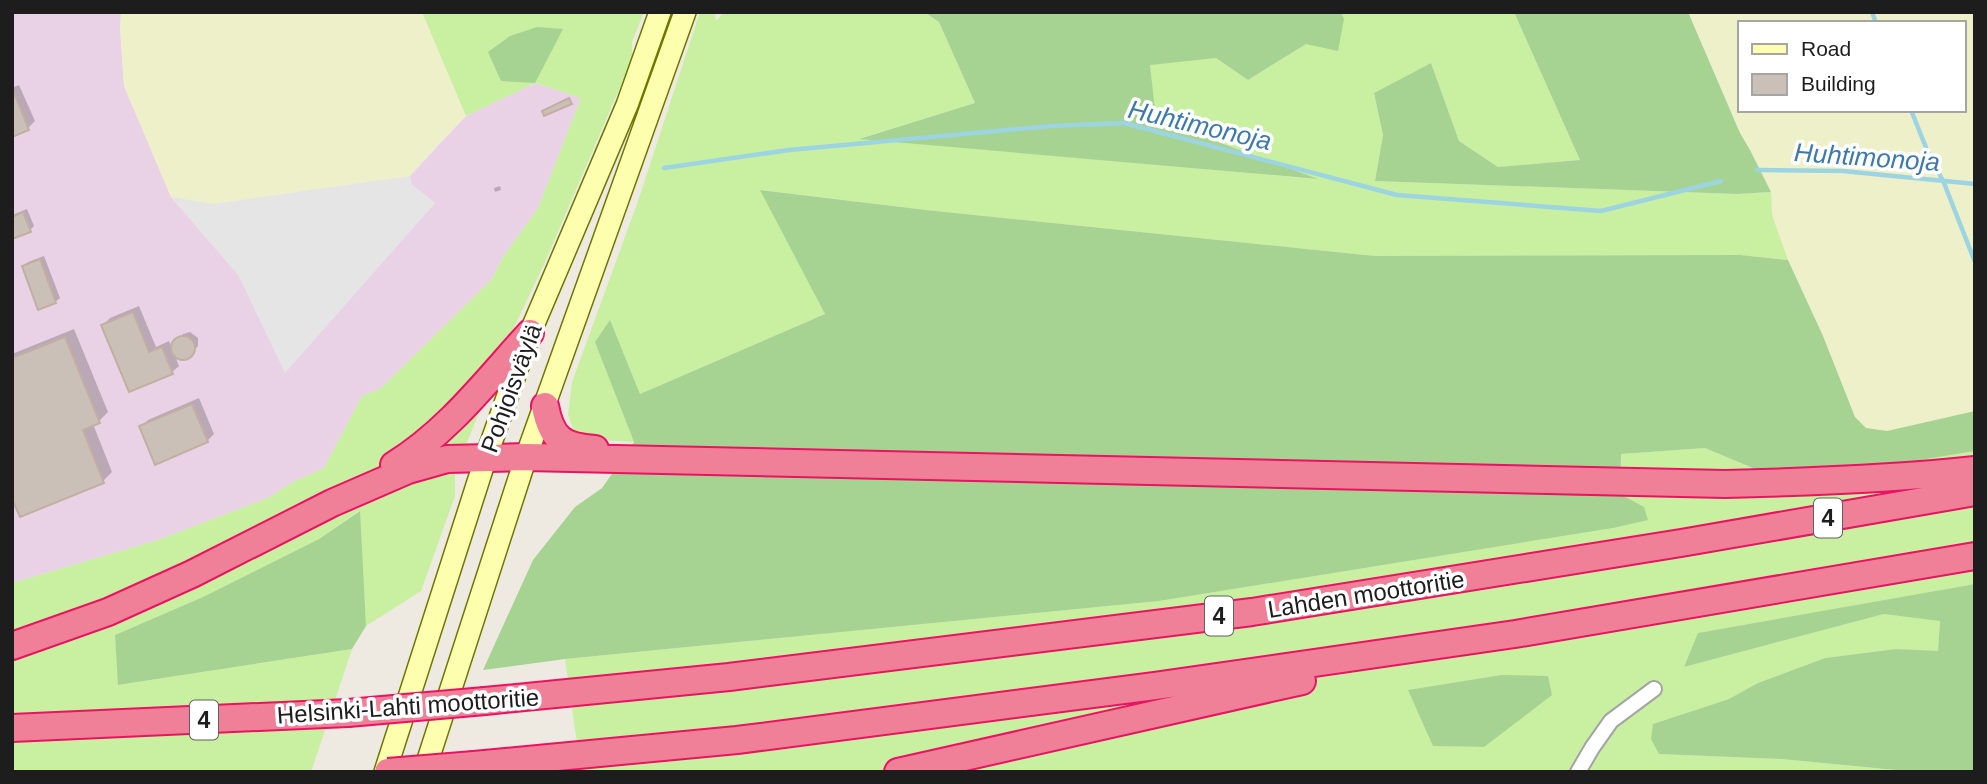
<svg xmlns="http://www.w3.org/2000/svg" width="1987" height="784" viewBox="0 0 1987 784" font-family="Arial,sans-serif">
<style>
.industrial{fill:#e9d2e5}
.farmland{fill:#eef0ca;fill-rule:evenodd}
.grass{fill:#c9efa1;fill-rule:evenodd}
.forest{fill:#a6d391}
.parking{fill:#e5e5e5}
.shadow{fill:#0003}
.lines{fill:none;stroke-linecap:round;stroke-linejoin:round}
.stream{stroke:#9dd4e1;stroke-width:4.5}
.building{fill:#cbc0b7;stroke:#c2afa2;stroke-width:2}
.street-casing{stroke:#a4a4a4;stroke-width:18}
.secondary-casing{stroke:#6d7700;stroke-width:24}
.highway-casing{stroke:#e81362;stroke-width:30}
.street{stroke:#fff;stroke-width:14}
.secondary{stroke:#fdffaf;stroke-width:21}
.highway{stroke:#ef8098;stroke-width:26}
.highway-bridge-casing{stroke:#e81362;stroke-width:30;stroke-linecap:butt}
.highway-bridge{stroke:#ef8098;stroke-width:26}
.labels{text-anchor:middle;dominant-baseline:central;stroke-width:7;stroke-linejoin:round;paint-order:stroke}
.shield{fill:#fff;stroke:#616161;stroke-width:2}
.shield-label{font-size:23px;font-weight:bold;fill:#1d1d1d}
.street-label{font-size:24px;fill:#1d1d1d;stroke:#fff}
.water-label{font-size:26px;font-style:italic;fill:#3e79ad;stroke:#fff}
</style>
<rect width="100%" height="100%" fill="#efeae1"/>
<path class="industrial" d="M12,12h109l-1,16 4,58 47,111 68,79 46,96 150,-169 -23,-18 -2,-9 56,-60 69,-33 46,15 -43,110 -35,49 -11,22 -112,110 -18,7 -38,72 -33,15 -23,15 -110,42 -146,43z"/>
<path class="farmland" d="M121,12h301l44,104 -34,34 -22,26 -197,28 -42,-7 -47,-111 -4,-58z
M1688,12h287v399l-88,20 -21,-3 -11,-10 -32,-82 -35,-76 -16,-45 -1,-23 -21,-42 -10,-17zM1740,23h224v87h-224z"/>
<path class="grass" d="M422,12h222l-12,30v17l-87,203 -34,72 -56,138v24l-34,95 -55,35 -7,-115 -40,28 -116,58 -88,38 4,50 233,-36 -41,123h-299v-189l146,-43 110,-42 23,-15 33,-15 38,-72 18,-7 112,-110 11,-22 35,-49 43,-110 -46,-15 -69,33z
M700,12h15l1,9 8,-9h200l15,10 36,81 -114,35 454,41 -160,-61 -5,-54 66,-6 32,22 96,-60 -3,-8h173l66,148 -82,7 -39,-26 -28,-78 -57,30 9,42 -8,46 362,13 34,-2 1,23 16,45 -49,-5 -364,1 -449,-46 -165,-20 64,124 -185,80 -30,-73 -14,21 38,100 -50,-3 -10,-8 -6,-16 4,-33 65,-178z
M1705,448l55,23 112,-3 103,-17v133l-276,49 -15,34 200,-53 56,6 -2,32 -42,-3 -71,9 -67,25 -29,16 -75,25 5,30 123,5 134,13h-1335l-16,-113 594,-58 454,-73 31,-21 -24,-12 1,-41zM1501,675l-17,72 -50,-1 -25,-56z"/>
<path class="forest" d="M924,12h417l3,7 -6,32 -32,-7 -58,36 -32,-22 -66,7 6,54 162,60 -459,-40 116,-36 -36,-81z
M1514,12h174l52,121 10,17 21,42 -34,2 -362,-13 8,-46 -9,-42 57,-30 28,78 39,26 82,-7z
M537,27l26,2 -28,54 -34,-2 -13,-29 22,-16z
M760,190l166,20 449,46 365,-1 48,5 35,76 32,81 11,11 21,3 88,-20v40l-103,17 -112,3 -55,-23 -84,6 -1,40 24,13 4,13 -35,8 -454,73 -594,58 -82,11 50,-110 42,-53 27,-19 32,-46 -39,-100 15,-22 30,74 185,-80z
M360,511l6,115 -14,23 -234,36 -3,-50 88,-38 116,-58z
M1975,584v188h-59l-134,-13 -123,-5 -8,-15 2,-15 76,-25 29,-16 67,-25 71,-9 42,2 2,-30 -56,-7 -200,53 14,-34z
M1501,675l47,1 4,19 -68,52 -51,-1 -25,-56z"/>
<path class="parking" d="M410,176l2,9 23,18 -150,170 -46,-97 -68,-79 42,7z"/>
<path class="shadow" d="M19,85l16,36 -7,7 -16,7v-47z
M500,186l1,4 -6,2 -1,-4z
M27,209l7,17 -4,4 -18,7v-22z
M44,256l16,42 -5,4 -31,-36 4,-4z
M139,306l17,41 13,-6 10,25 -7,6 -69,-47 7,-7z
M74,329l34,83 -9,9 -6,3 19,48 -9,9 -91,13v-140z
M190,332l8,6v8l-9,10 -10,1 -5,-5v-7l9,-11z
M199,398l15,36 -7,7 -66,-14 7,-7z"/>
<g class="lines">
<path class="stream" d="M1872,12l4,11
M1911,110l16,40 17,33 31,79
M664,168l125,-18 262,-24 73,-3 273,72 204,16 120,-30
M1757,170l86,1 132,13"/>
</g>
<path class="building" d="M13,90l16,40 -17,7v-46z
M569,98l3,6 -28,12 -2,-5z
M23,212l8,20 -19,7v-22z
M40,259l16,44 -18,7 -16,-44z
M133,312l16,40 13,-5 11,27 -44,18 -28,-67z
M171 348a12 12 0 1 1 24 0a12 12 0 1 1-24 0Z
M65,337l35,86 -17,7 21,53 -84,34 -8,-18v-141z
M192,404l16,38 -53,23 -16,-39z"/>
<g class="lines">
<g class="street-casing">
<path id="street" d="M1578,772l14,-24 19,-27 43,-32"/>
</g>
<g class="secondary-casing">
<path id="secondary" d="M385,772l101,-315 44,-124 97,-228 33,-93
M424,772l102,-315 159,-445"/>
</g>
<g class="highway-casing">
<path id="highway" d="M545,406c6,32 17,41 50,43
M394,465c54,-33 94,-86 136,-132
M12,646l96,-34 84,-38 140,-71 76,-33 39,-11 79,-2 1199,27c83,-2 167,-5 250,-14
M485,701l244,-24 523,-65 429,-69 294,-51
M12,728l336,-15
M474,765l263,-25 418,-54 360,-52 460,-78
M898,772l404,-91"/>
</g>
<use href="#street" class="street"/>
<use href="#secondary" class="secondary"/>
<use href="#highway" class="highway"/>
<g class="highway-bridge-casing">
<path id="highway-bridge" d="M348,713l137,-12
M388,772l86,-7"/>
</g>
<use href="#highway-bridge" class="highway-bridge"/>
</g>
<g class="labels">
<g class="shield">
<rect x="1814" y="498.5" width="28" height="39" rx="5"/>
<rect x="1205" y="596.5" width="28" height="39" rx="5"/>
<rect x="190" y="700.5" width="28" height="39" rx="5"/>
</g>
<g class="shield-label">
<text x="1828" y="518">4</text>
<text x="1219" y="616">4</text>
<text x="204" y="720">4</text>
</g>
<g class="street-label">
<text transform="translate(511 388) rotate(-70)">Pohjoisväylä</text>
<text transform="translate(1366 594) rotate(-9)">Lahden moottoritie</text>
<text transform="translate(408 706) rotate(-4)">Helsinki-Lahti moottoritie</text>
</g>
<g class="water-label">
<text transform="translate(1200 125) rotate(13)">Huhtimonoja</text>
<text transform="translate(1867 157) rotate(4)">Huhtimonoja</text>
</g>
</g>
<rect width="1987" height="784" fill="none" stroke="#1d1d1d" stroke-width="28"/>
<rect x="1738" y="21" width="228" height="91" fill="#ffffff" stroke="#a5a5a5" stroke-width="2"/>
<rect x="1752" y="44" width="35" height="10" fill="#fdffaf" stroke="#a5a5a5" stroke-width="2"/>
<text x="1801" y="56" font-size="21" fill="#1d1d1d">Road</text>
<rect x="1752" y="74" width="35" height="21" fill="#cbc0b7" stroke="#a5a5a5" stroke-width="2"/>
<text x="1801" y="91" font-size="21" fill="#1d1d1d">Building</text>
</svg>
